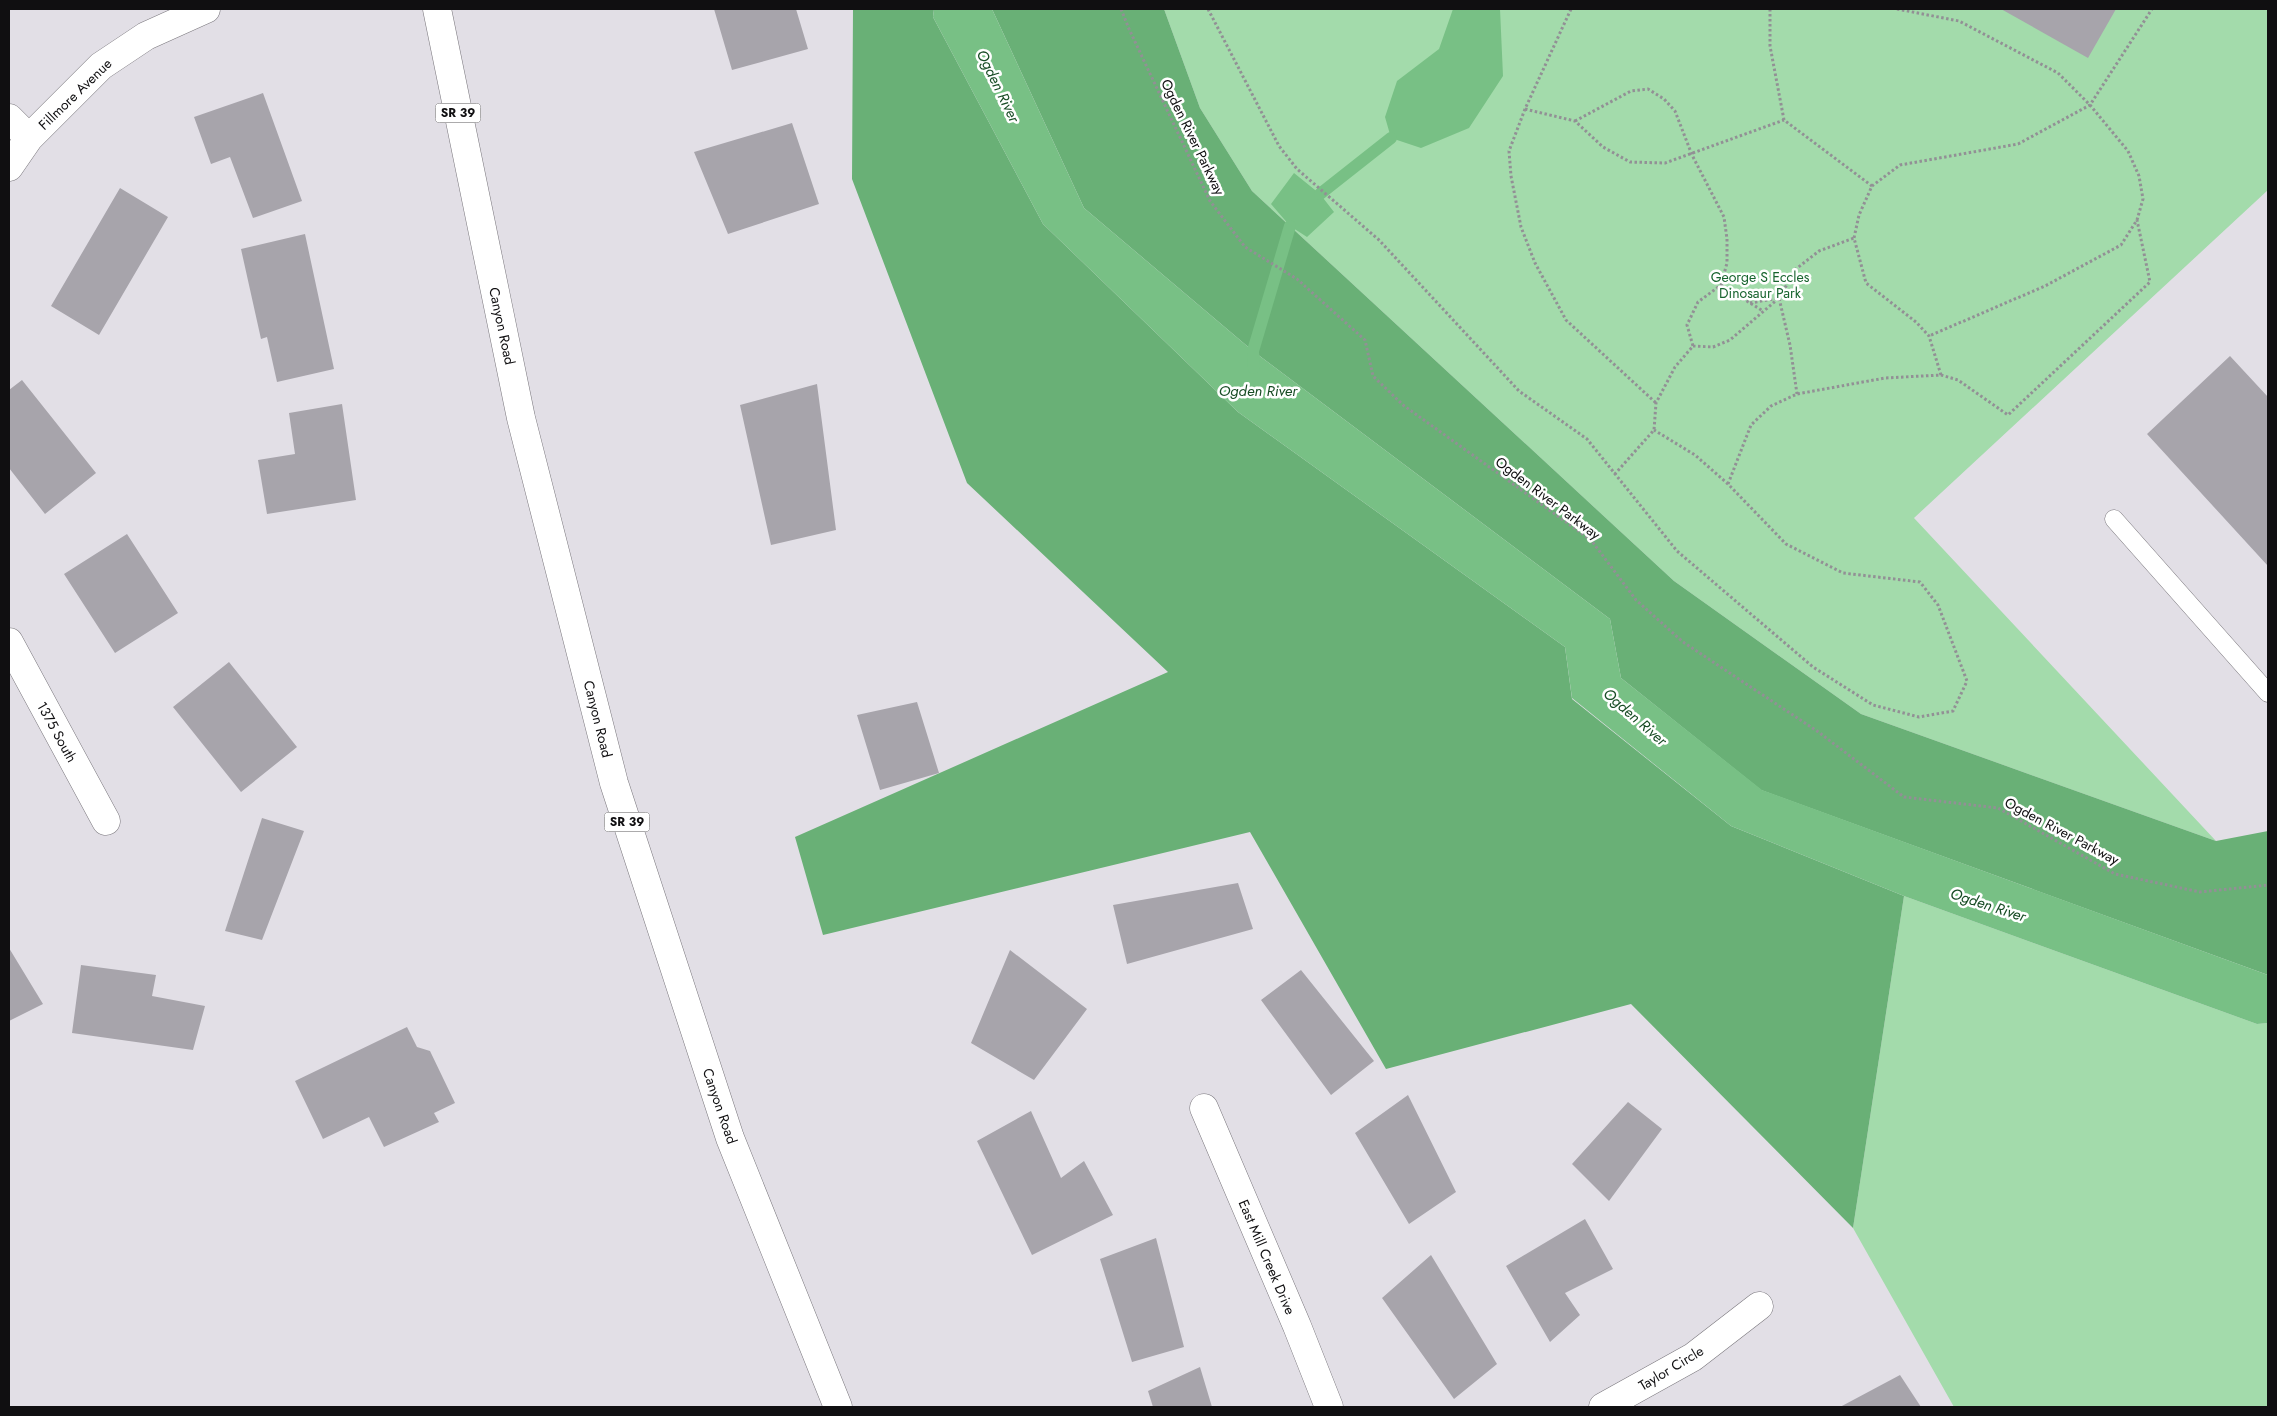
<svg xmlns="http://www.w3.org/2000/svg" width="2277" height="1416" viewBox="0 0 2277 1416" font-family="Jost,sans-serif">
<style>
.green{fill:#a3dbab}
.forest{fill:#69b076}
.water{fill:#78c085}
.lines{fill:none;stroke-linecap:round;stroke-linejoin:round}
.stream{stroke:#78c085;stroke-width:12}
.building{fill:#a7a4ab}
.service-casing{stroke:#7a777d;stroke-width:19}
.minor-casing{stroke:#7a777d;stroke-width:29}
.primary-casing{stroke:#7a777d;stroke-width:29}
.path{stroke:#929095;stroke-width:3;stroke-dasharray:2.5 2.5;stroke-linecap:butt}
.service{stroke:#fff;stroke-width:18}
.minor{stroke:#fff;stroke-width:28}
.primary{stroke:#fff;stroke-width:28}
.labels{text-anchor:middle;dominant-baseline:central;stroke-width:5;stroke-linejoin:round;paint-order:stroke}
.shield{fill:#fff;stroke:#585758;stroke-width:1}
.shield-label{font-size:12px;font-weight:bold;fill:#100f11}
.street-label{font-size:14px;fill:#100f11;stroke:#fff}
.park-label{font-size:14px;fill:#17642e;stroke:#fff}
.water-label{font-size:15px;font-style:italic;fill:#184c25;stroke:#fff}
</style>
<rect width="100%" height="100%" fill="#e2dfe6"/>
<path class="green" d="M1164,9h1104v181l-354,328 302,323 -355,-127 -187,-133 -422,-390 -52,-83z
M1904,896l353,128 11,-1v384h-314l-101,-179z"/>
<path class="forest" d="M853,9h81l-1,8 110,207 195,188 327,235 7,52 159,127 173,70 -51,332 -222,-224 -245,65 -136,-237 -427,103 -28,-98 373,-165 -201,-189 -115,-304z
M992,9h172l36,99 52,83 422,390 187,133 355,127 52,-10v144l-507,-185 -140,-112 -11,-59 -357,-268 -169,-143z"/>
<path class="water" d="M934,9h58l92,199 169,143 357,268 11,59 141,112 506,185v48l-11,1 -353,-128 -173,-70 -159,-128 -7,-51 -327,-235 -195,-188 -110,-207z
M1453,9h47l3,67 -34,52 -48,20 -30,-10 -6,-21 12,-36 42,-32z
M1294,173l26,21 14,18 -27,25 -17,-11 -19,-22z"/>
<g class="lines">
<path class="stream" d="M1320,194l71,-56
M1254,368l-1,-17 37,-125"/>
</g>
<path class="building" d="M714,9h82l12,40 -76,21z
M2001,9h115l-28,49z
M263,93l39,108 -49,17 -23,-61 -19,7 -17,-47z
M792,123l27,81 -91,30 -34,-82z
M120,188l48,29 -69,118 -48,-29z
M305,234l29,135 -57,13 -10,-45 -6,2 -20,-90z
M2230,356l38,41v169l-121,-132z
M22,380l74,93 -51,41 -36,-46v-78z
M817,384l19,146 -65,15 -31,-140z
M342,404l14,96 -89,14 -9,-54 37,-6 -6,-41z
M127,534l51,79 -63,40 -51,-79z
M229,662l68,85 -56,45 -68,-85z
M917,702l22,71 -59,17 -23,-75z
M262,818l42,13 -42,109 -37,-9z
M1238,883l15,46 -126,35 -14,-59z
M9,948l34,56 -34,17z
M1010,950l77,59 -53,71 -63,-37z
M81,965l75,10 -4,21 53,10 -12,44 -121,-17z
M1301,970l73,91 -43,34 -70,-95z
M407,1027l10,20 13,4 25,52 -21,10 5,9 -55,25 -15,-30 -46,22 -28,-58z
M1408,1095l48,97 -47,32 -54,-91z
M1628,1102l34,27 -53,72 -37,-37z
M1031,1111l30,67 23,-17 29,54 -81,40 -55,-114z
M1585,1219l28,50 -48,24 15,22 -30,27 -44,-76z
M1156,1238l28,109 -52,15 -32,-103z
M1431,1255l66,109 -43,35 -72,-101z
M1200,1367l12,40h-59l-5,-16z
M1900,1375l21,32h-81z"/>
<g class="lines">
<g class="service-casing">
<path id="service" d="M2114,519l154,174"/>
</g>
<g class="minor-casing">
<path id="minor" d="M9,118l20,20
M9,167l20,-29 72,-72 45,-30 60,-27
M9,642l97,179
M1204,1108l93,218 32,81
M1603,1407l90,-50 66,-51"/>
</g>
<g class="primary-casing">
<path id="primary" d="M437,9l84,409 93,365 116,355 108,269"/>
</g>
<path class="path" d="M1121,9l8,20 81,172 35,46 52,32 68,61 8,36 30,29 188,135 45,60 47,42 134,89 87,66 94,11 117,66 85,18 68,-7
M1208,9l71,137 18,23 82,71 140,151 68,48 90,112 136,116 60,38 46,12 34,-6 14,-30 -29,-76 -18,-23 -77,-9 -57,-29 -58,-60 -33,-29 -41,-25
M1571,9l-46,100 -16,42 2,25 10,51 14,36 31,57 90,83
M1770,9v37l14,74 88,66
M1897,9l62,12 99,52 32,32 38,46 11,25 4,23 -6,21 -16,25 -76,41 -116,50
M1525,109l50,12 28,26 27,15 35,1 119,-43
M1575,121l56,-30 17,-2 16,10 11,12 17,44 32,62 3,22v24l-6,22 -23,17 -11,23 6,21 -18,21 -19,36 -2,27 -40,45
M1721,285l42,26
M1750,303l29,-5 11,47 7,49
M1693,346l20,1 17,-7 49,-42 17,-29 23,-18 35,-13
M1941,375l-12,-39 -13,-14 -50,-39 -12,-45 5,-23 13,-29 28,-21 118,-21 72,-39 62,-96
M1728,484l23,-59 20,-19 26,-12 88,-16 56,-3 17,5 50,35 142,-133 -13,-62"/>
<use href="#service" class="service"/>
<use href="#minor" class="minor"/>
<use href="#primary" class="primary"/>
</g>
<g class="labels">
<g class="shield">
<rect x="435.5" y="103.5" width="45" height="19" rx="4"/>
<rect x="604.5" y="812.5" width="45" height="19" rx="4"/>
</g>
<g class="shield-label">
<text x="458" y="113">SR 39</text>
<text x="627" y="822">SR 39</text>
</g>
<g class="street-label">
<text transform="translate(75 94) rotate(-44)">Fillmore Avenue</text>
<text transform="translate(1193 137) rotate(64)">Ogden River Parkway</text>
<text transform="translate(502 326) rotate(78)">Canyon Road</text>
<text transform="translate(1548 498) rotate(37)">Ogden River Parkway</text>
<text transform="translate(598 719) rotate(76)">Canyon Road</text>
<text transform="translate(57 732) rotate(61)">1375 South</text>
<text transform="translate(2062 831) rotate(28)">Ogden River Parkway</text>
<text transform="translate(720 1106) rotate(71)">Canyon Road</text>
<text transform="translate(1267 1257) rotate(67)">East Mill Creek Drive</text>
<text transform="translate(1671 1368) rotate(-31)">Taylor Circle</text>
</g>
<g class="park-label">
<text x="1760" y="277">George S Eccles<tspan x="1760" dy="16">Dinosaur Park</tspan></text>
</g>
<g class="water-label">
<text transform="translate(998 86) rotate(64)">Ogden River</text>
<text x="1258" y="391">Ogden River</text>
<text transform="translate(1635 717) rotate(41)">Ogden River</text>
<text transform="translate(1988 905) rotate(18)">Ogden River</text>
</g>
</g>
<rect width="2277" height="1416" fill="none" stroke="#100f11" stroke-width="20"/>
</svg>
